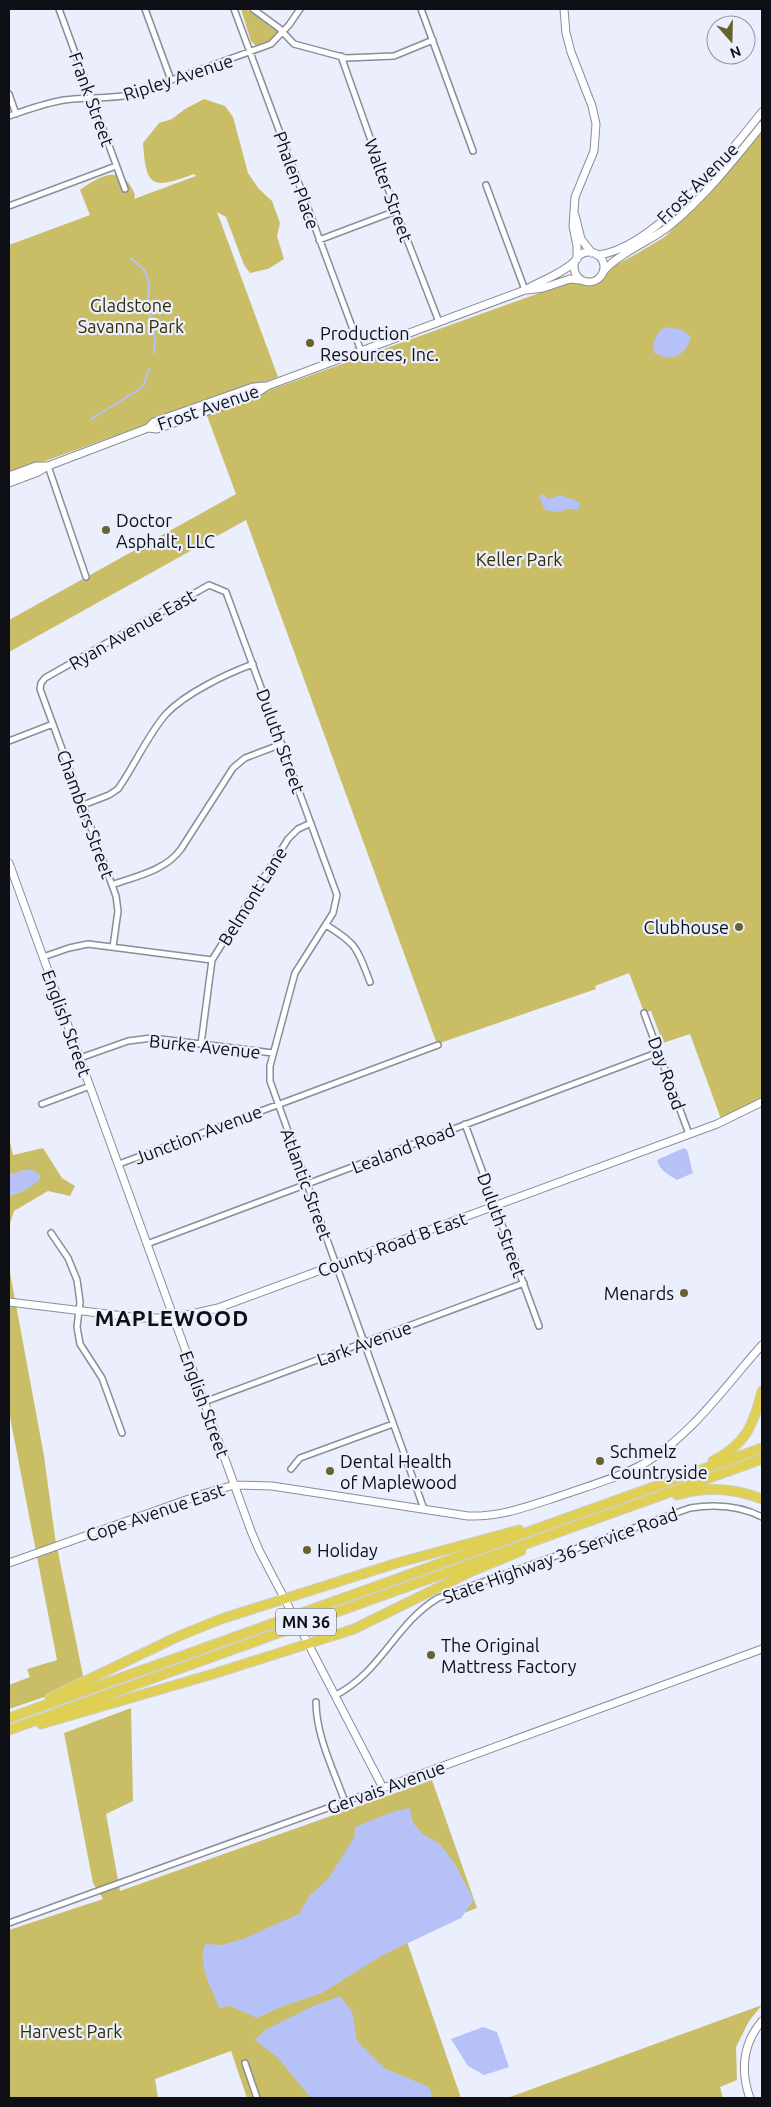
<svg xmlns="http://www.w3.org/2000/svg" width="771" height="2107" viewBox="0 0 771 2107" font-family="Ubuntu,sans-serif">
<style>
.green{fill:#c9be66}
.water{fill:#b6c1f7}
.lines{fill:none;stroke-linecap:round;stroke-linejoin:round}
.stream{stroke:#b6c1f7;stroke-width:2}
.street-casing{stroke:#8a8d9a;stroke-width:8}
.secondary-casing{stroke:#8a8d9a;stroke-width:9}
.highway-casing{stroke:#cfcfd0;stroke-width:11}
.street{stroke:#fff;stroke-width:5}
.secondary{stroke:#fff;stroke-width:7}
.highway{stroke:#dfcf53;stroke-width:9}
.secondary-bridge-casing{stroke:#8a8d9a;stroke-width:9;stroke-linecap:butt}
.secondary-bridge{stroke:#fff;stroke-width:7}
.poi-dot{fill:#68622e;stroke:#ebeefd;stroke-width:2}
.labels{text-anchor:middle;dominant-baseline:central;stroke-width:4.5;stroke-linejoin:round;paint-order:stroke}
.shield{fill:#ebeefd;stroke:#50525a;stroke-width:1}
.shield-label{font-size:16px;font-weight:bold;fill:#0e0f14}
.street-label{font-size:18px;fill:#0e0f14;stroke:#ebeefd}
.park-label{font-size:18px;fill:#332d00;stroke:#ebeefd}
.poi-label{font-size:18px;fill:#0e0f14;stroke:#ebeefd;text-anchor:start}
.district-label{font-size:22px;font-weight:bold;letter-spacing:1px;fill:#0e0f14;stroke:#ebeefd}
</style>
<rect width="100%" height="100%" fill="#ebeefd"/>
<path class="green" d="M241,9c9,0 34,15 37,24l-7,7 -15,6 -5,-5z
M204,99l21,7 8,11 15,56 11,16 13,12 8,22 -3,13 7,23 -16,10 -18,4 -6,-8 -18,-48 -9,-5 61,165 -269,97v-229l81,-30 -10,-25c22,-16 43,-26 55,5l-1,4 62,-23 -2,-2c-41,15 -48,15 -51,-31l16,-20 13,-4 13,-10z
M762,131v972l-41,16 -31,-85 -27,9 -12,-32 -7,1 -15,-39 -34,13 1,3 -159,55 -191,-524 -237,132v-32l227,-126 -30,-81 364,-131c12,-2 17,6 31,0l9,-14 28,-15 28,-17z
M9,1137l4,18 30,-7 19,30 13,8 -5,10 -22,-5 -34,20 -5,16v-31l14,-5 15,-10 2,-5 -15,-6 -16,5z
M9,1267l35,189 11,81 28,139 -30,18 -44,15v-24l21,-8 -3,-8 30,-9 -48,-248z
M131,1708l2,93 -27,13 14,77 312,-111 45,128 -72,28 56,162h-214l-16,-47 -76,28 3,19h-149v-168l94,-31 -10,-16 -29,-150z
M762,2005l-13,16 -13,26 1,33 -17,7 3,11h-216z"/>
<path class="water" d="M668,327l15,3 8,8c-8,19 -18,25 -38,14l1,-11 6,-11z
M543,494l5,5 12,-4 20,7 -1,7h-13l-7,3 -14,-2 -6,-14z
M684,1148l3,2c3,8 3,15 6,23l-16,7c-8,-5 -18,-10 -20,-20z
M25,1170h7l8,5 -1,6 -16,10 -14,5v-21z
M410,1808l3,15 10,11 18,11 14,19 19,36 -13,18 -78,37 -61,38 -41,14 -24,11 -27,-12 -11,2c-7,-20 -22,-43 -14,-64l17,1 21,-6 56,-25 11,-19 18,-16 26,-41 1,-11 40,-16z
M340,1996l12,15 5,30 27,27 45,19 4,11h-122l-34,-41 -22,-17 10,-10 48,-24z
M483,2027l14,5 12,35 -25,8 -16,-9 -17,-27z"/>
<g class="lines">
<path class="stream" d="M131,258l13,12 5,11 -1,25 7,33 -1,14
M91,419l49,-30 4,-5 5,-15"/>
<g class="street-casing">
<path id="street" d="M59,9l66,180
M145,9l26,71
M234,9l127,342
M253,9l26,19 15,16 52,14 48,-2 39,-16
M421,9l52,142
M341,56l55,155 43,111
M9,94l7,20
M9,116c18,-6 36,-13 55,-16 22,-3 44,-1 66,-5l141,-51 18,-19 11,-16
M486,185l39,105
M9,206l107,-40
M319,240l77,-29
M48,466l38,111
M9,741l44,-17
M83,805l26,-10 9,-6c17,-24 29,-53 48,-75 20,-21 60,-40 87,-50
M112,885c24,-9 53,-14 69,-36l52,-81 12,-10 37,-14
M326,925c31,19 31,23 44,57
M113,947l5,-36 -2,-15 -76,-207 1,-6 4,-5 164,-93 17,7 111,303 -4,18 -38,60 -25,93v15l154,428
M43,957l26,-9 19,-4 124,16 76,-121 10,-10 13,-6
M644,1013l45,121
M201,1044l11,-84
M80,1058l48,-17 24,-3 121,15
M42,1104l48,-18
M465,1124l74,202
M119,1164l319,-119
M51,1233l17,25 9,22 3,22 -3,25 3,17 22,34 20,55
M147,1244l512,-192
M204,1402l320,-119
M291,1469l9,-11 93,-34
M336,1695c46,-24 59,-71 102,-97l252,-90c25,-4 49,-3 72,9
M316,1702c0,34 18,69 29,100
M9,1923l374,-135
M245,2063l12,35"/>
</g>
<g class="secondary-casing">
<path id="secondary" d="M564,9l2,24 5,19 21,54 4,18 -2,27 -19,46 -2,29 4,20v13
M575,215l6,24 11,14
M574 267a15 15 0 1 1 30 0a15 15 0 1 1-30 0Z
M597,255c56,-5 132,-101 165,-143
M604,271c12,-16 46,-30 64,-44 36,-29 65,-66 94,-102
M527,290l16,-2 27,-9 10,1
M148,428l9,1 98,-35 12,-8 258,-96c16,-10 36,-15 50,-29
M9,476l27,-10h11
M9,483l29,-11 10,-6 100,-38 6,-6 99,-35 11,-1
M9,863l242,668 8,19 34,65
M9,1302l131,16h34l44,-10 499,-184 45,-22
M9,1563l194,-69 31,-9 38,1 196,30c33,1 61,-10 92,-20 28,-10 58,-18 85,-33 47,-28 81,-78 117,-118
M300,1628l83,160 379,-139
M750,2098c-10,-27 -7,-55 12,-77"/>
</g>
<g class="highway-casing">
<path id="highway" d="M713,1461c33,-17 40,-35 49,-70
M677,1495c29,-9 57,-7 85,4
M50,1698l129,-62 42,-17 176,-56 122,-33
M9,1718l753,-270
M41,1724l172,-50 141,-45 116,-57 51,-21
M9,1730l753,-271"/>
</g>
<use href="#street" class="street"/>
<use href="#secondary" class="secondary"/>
<use href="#highway" class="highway"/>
<g class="secondary-bridge-casing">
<path id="secondary-bridge" d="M293,1615l7,13"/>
</g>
<use href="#secondary-bridge" class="secondary-bridge"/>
</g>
<g class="poi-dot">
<circle cx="310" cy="343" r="5"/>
<circle cx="106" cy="530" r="5"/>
<circle cx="739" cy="927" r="5"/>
<circle cx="684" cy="1293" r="5"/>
<circle cx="600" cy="1461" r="5"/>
<circle cx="330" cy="1471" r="5"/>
<circle cx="307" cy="1550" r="5"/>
<circle cx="431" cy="1655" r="5"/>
</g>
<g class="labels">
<rect class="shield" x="276" y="1608.5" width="60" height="27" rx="4"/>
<g class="shield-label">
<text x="306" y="1622">MN 36</text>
</g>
<g class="street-label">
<text transform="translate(178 77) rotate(-18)">Ripley Avenue</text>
<text transform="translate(92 99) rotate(70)">Frank Street</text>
<text transform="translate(297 180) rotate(70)">Phalen Place</text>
<text transform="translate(697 183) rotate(-45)">Frost Avenue</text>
<text transform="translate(389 190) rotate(70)">Walter Street</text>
<text transform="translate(208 407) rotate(-19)">Frost Avenue</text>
<text transform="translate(132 629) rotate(-30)">Ryan Avenue East</text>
<text transform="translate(281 741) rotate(70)">Duluth Street</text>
<text transform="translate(86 814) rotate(70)">Chambers Street</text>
<text transform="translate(252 896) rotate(-58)">Belmont Lane</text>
<text transform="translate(67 1023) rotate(70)">English Street</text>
<text transform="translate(205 1046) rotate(6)">Burke Avenue</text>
<text transform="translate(667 1073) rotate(70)">Day Road</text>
<text transform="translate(198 1134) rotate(-21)">Junction Avenue</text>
<text transform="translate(403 1148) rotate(-21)">Lealand Road</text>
<text transform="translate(307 1184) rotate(70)">Atlantic Street</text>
<text transform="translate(502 1225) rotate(70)">Duluth Street</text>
<text transform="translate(392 1244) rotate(-20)">County Road B East</text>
<text transform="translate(364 1343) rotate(-20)">Lark Avenue</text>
<text transform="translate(205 1404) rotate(70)">English Street</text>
<text transform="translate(155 1512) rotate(-19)">Cope Avenue East</text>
<text transform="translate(560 1555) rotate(-20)">State Highway 36 Service Road</text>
<text transform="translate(386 1787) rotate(-20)">Gervais Avenue</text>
</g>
<g class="park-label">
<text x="131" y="305">Gladstone<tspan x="131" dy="21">Savanna Park</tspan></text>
<text x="519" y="559">Keller Park</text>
<text x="71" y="2031">Harvest Park</text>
</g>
<g class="poi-label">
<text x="320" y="333">Production<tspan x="320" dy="21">Resources, Inc.</tspan></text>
<text x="116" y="520">Doctor<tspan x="116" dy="21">Asphalt, LLC</tspan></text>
<text x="729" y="927" text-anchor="end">Clubhouse</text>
<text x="674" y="1293" text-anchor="end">Menards</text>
<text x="610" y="1451">Schmelz<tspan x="610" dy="21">Countryside</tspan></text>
<text x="340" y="1461">Dental Health<tspan x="340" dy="21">of Maplewood</tspan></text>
<text x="317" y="1550">Holiday</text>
<text x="441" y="1645">The Original<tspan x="441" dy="21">Mattress Factory</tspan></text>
</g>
<g class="district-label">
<text x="172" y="1317">MAPLEWOOD</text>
</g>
</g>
<rect width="771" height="2107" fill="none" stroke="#0e0f14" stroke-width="20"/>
<g transform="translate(731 40) rotate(160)"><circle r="24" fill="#ebeefd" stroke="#9395a0"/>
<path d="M0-4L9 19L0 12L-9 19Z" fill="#68622e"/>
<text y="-8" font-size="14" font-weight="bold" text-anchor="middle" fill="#0e0f14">N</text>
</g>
</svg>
